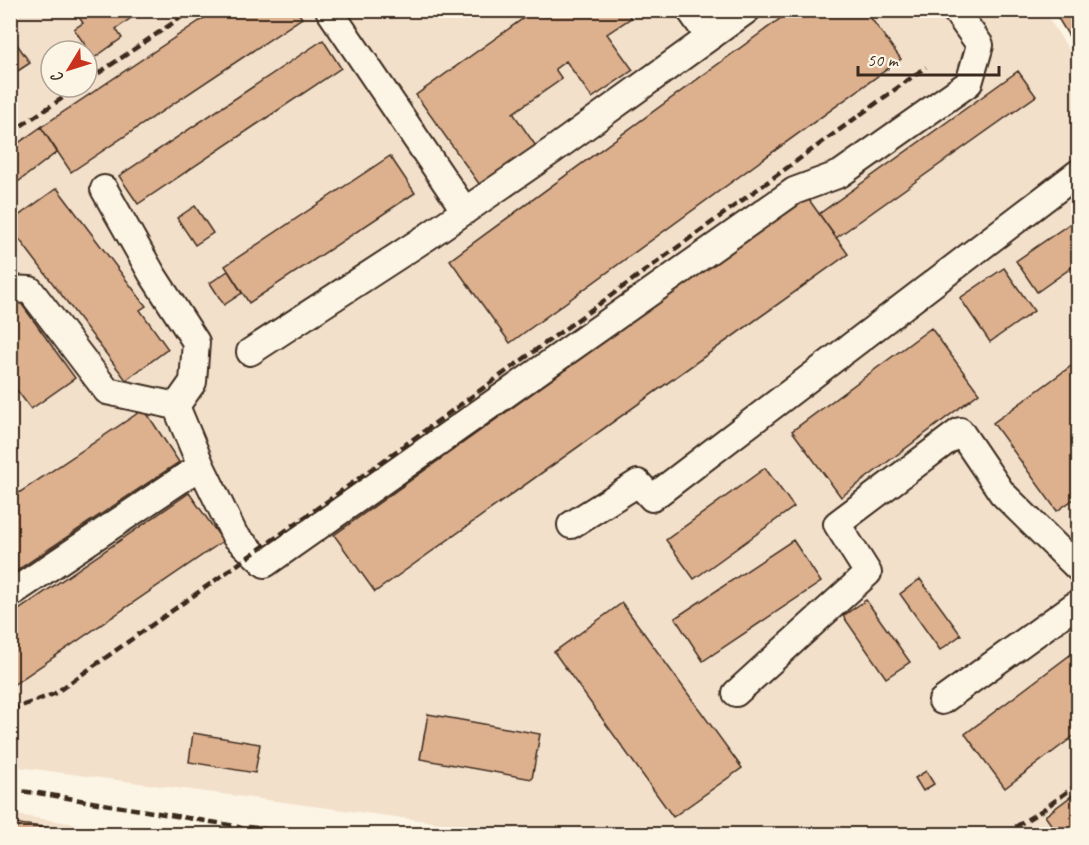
<svg xmlns="http://www.w3.org/2000/svg" width="1089" height="845" viewBox="0 0 1089 845" font-family="Caveat,sans-serif">
<style>
.built{fill:#f3e0cb;fill-rule:evenodd}
.building{fill:#ddb08e;stroke:#3b2a1e;stroke-width:1.5}
.lines{fill:none;stroke-linecap:round;stroke-linejoin:round}
.minor-casing{stroke:#3b2a1e;stroke-width:30}
.minor{stroke:#fcf5e5;stroke-width:26}
.rail{stroke:#3b2a1e;stroke-width:4.5;stroke-dasharray:9 4.5;stroke-linecap:butt}
</style>
<rect width="100%" height="100%" fill="#fcf5e5"/>
<filter id="ink" filterUnits="userSpaceOnUse"><feTurbulence type="fractalNoise" baseFrequency=".0167" numOctaves="2"/><feDisplacementMap in="SourceGraphic" scale="12" xChannelSelector="R" yChannelSelector="G"/><feConvolveMatrix kernelMatrix="1 2 1 2 8 2 1 2 1" color-interpolation-filters="sRGB"/></filter>
<g filter="url(#ink)">
<path class="built" d="M11,11h1033l34,53v770h-555l-512,-68zM51,51h36v36h-36z
M10,814l132,20h3h-134z"/>
<path class="building" d="M74,10h68l-26,19 6,9 -28,20 -20,-29 9,-6z
M216,10h80l6,8 -231,154 -30,-45z
M535,10h90l6,8 -24,16 26,36 -41,28 -26,-37 -11,8 7,10 -49,34 25,36 -56,39 -66,-93z
M792,10h73l36,49 -391,284 -60,-83z
M1053,10h25v41z
M10,34l20,29 -20,13z
M323,40l18,28 -203,136 -19,-28z
M1018,71l18,25 -200,142 -17,-24z
M41,127l16,25 -47,36v-39z
M390,156l25,37 -166,110 -24,-37z
M57,188l89,118 -6,4 28,39 -42,31 -116,-153v-5z
M807,197l41,57 -473,338 -41,-57z
M195,206l18,27 -18,12 -18,-27z
M1078,218v45l-41,29 -21,-31z
M1004,268l30,43 -44,31 -30,-44z
M228,271l14,22 -18,12 -14,-22z
M18,299l57,79 -44,31 -21,-28v-77z
M931,328l48,65 -138,104 -49,-66z
M1078,361v135l-21,15 -64,-88z
M144,409l35,53 -169,113v-76z
M765,468l29,39 -100,72 -28,-39z
M189,493l34,48 -213,146v-71z
M793,540l28,42 -118,79 -28,-43z
M920,579l41,56 -21,15 -40,-56z
M866,600l44,62 -24,16 -43,-62z
M622,603l120,165 -69,49 -119,-165z
M1078,649v84l-73,55 -40,-54z
M428,714l112,20 -8,45 -112,-20z
M193,733l67,11 -5,29 -66,-11z
M926,771l8,13 -11,7 -8,-13z
M1078,791v43h-20l-13,-18z
M10,823l65,8v3h-65z"/>
<g class="lines">
<g class="minor-casing">
<path id="minor" d="M329,10l136,201
M690,10l19,27
M104,189l48,85 44,68 -3,40 -17,24 25,60 34,70 30,28 529,-373 46,-17 129,-91 11,-38 -25,-35
M10,289l20,1 77,101 69,15
M250,352l177,-115 126,-87 194,-140
M571,525l67,-42 14,15 426,-325
M10,594l191,-128
M736,693l132,-120 -31,-49 123,-93 42,62 76,75
M942,701l136,-98"/>
</g>
<use href="#minor" class="minor"/>
<path class="rail" d="M87,81l105,-71
M10,133l69,-46
M10,710l44,-16 275,-194 597,-433
M10,790l28,3 198,33 20,8
M248,827l55,7
M1004,834l37,-23 37,-27"/>
</g>
</g>
<rect width="1089" height="845" fill="none" stroke="#fcf5e5" stroke-width="36"/>
<rect x="18" y="18" width="1053" height="809" fill="none" stroke="#3b2a1e" stroke-width="2" filter="url(#ink)"/>
<g transform="translate(69 69) rotate(232)"><circle r="28" fill="#fcf5e5" stroke="#afa495" stroke-width="1.5"/>
<path d="M0-4.5L10 22L0 15L-10 22Z" fill="#c8321e"/>
<text y="-9" font-size="16" font-weight="bold" text-anchor="middle" fill="#3b2a1e">С</text>
</g>
<path d="M858 66v9h141v-9" fill="none" stroke="#3b2a1e" stroke-width="3"/>
<text x="867" y="66" font-size="18" fill="#3b2a1e" stroke="#fcf5e5" stroke-width="4.5" paint-order="stroke">50 m</text>
</svg>
